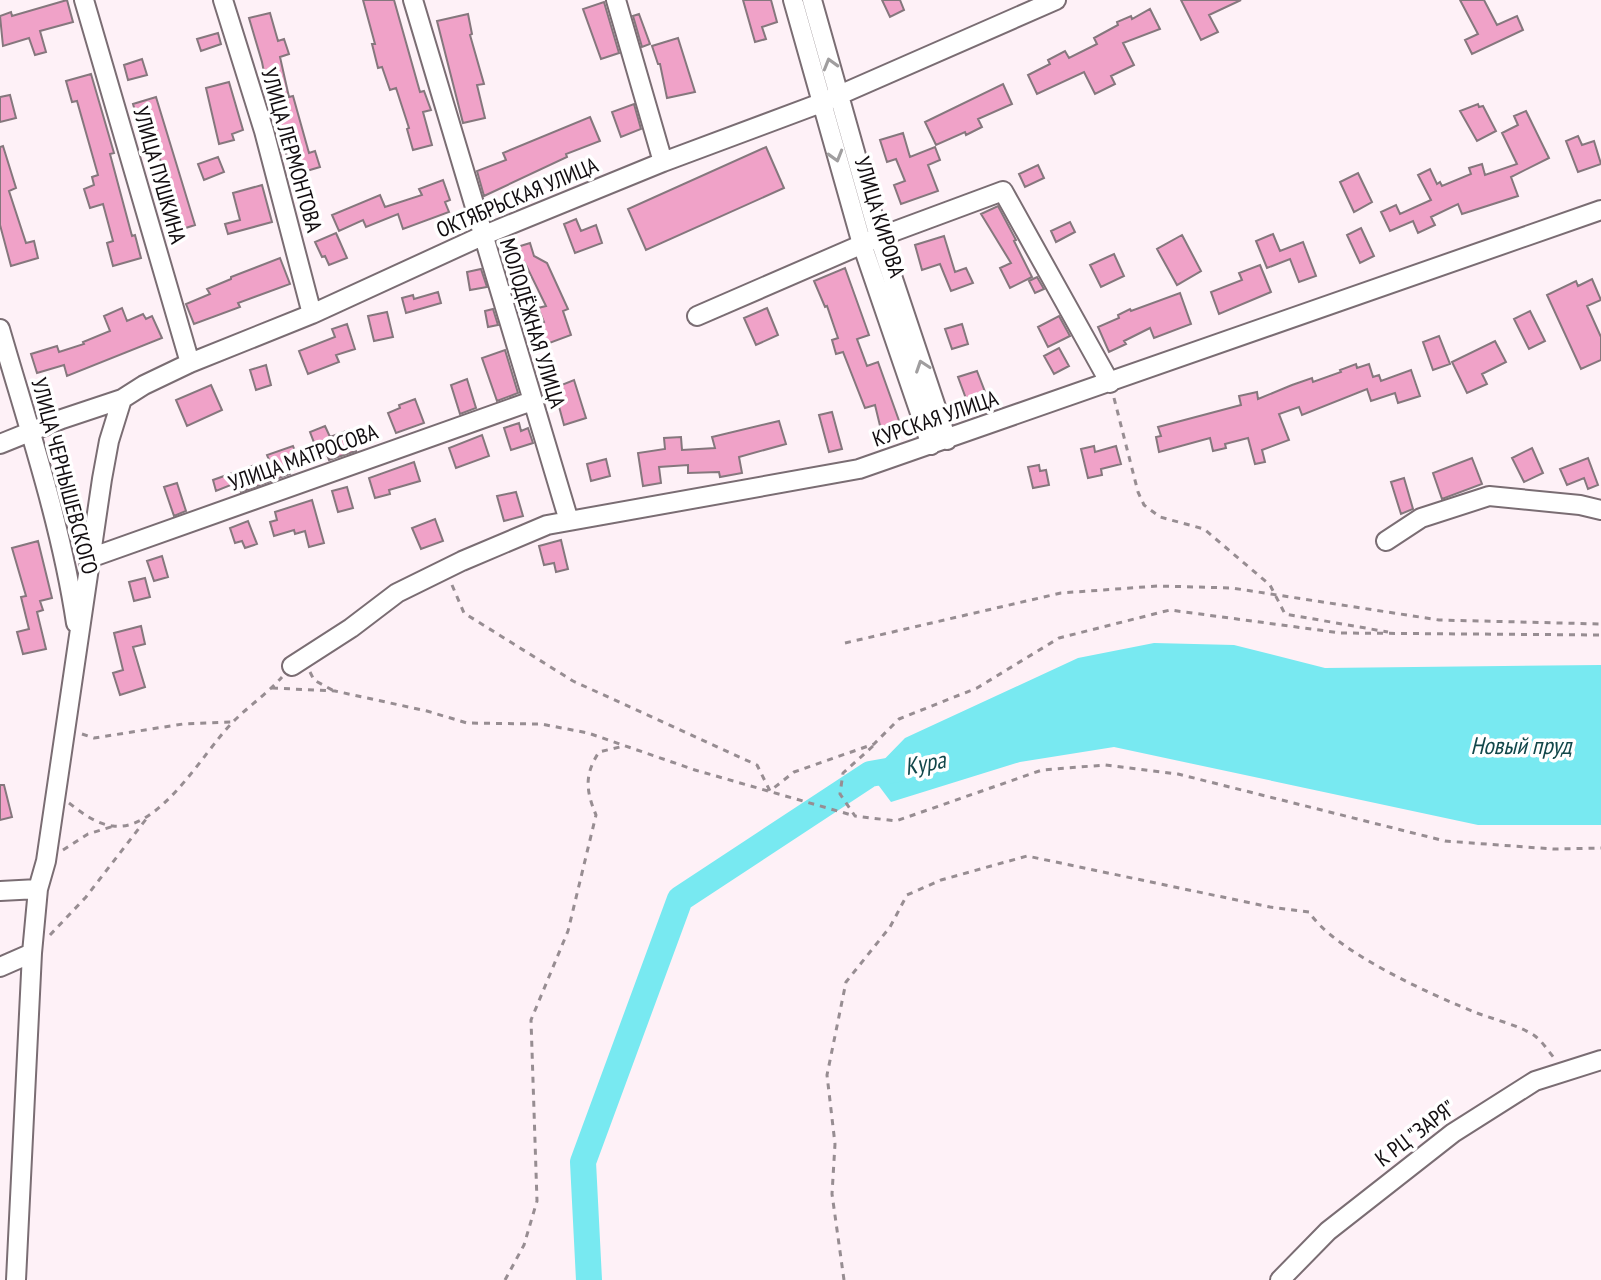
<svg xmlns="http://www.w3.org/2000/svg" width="1601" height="1280" viewBox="0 0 1601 1280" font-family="'PT Sans Narrow',sans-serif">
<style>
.water{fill:#78e9f1}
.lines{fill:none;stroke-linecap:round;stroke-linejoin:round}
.river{stroke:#78e9f1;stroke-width:26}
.building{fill:#f0a2c8;stroke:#85777d;stroke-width:2}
.minor-casing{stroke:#7a6d73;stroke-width:22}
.path{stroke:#978d92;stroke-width:3;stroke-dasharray:6 6;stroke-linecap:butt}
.minor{stroke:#fff;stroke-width:18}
.oneway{stroke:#a09e9f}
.labels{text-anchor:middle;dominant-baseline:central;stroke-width:7;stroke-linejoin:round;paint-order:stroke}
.street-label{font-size:22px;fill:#120d10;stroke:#fff}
.water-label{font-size:24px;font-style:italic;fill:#12474a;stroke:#fff}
</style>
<rect width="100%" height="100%" fill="#fef1f7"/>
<path class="water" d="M1154,643l80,2 91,23 276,-3v160h-123l-364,-78 -94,15 -129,40 -21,-28 35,-36 173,-80z"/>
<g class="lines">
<path class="river" d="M589,1280l-6,-118 97,-263 190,-125 34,-6"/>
</g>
<path class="building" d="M67,0l6,22 -33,9 6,21 -11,3 -6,-17 -26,8 -3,-30 11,-4 1,4z
M363,0h31l26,92 4,-1 7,19 -8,2 9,33 -19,5 -6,-21 2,-1 -13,-40 -6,2 -8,-23 -4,1 -6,-24h3z
M743,0h28l6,22 -15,5 4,12 -11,3z
M882,0h18l4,10 -14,7z
M1181,0h60l-32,15 9,17 -17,8z
M1460,0h24l13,25 20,-9 6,14 -51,24 -7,-14 13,-6z
M604,2l15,51 -18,6 -18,-50z
M1150,9l10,20 -37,14 11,22 -23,11 4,8 -20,10 -11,-22 -47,22 -9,-19 22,-11 -2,-4 17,-9 4,7 28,-14 -3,-6 24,-13 -1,-3 14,-6 1,3z
M270,13l8,28 6,-2 5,15 -9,3 9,40 4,-1 16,57 6,-2 5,16 -27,8 -23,-72 -8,-41 -13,-44z
M468,14l4,20 -2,1 14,49 -7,1 8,33 -22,5 -26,-102z
M639,14l11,30 -8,3 -9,-31z
M218,33l3,11 -20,7 -4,-12z
M678,38l17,54 -28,6 -7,-34h-2l-6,-18z
M142,59l5,16 -19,5 -4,-15z
M91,74l23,79 -4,1 22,82 3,-1 6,23 -28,8 -6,-23 6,-2 -10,-37 -13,4 -6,-19 10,-4 -2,-8 6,-2 -21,-74 -5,1 -6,-21z
M229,82l14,48 -11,4 2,6 -15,4 -13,-56z
M1003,84l9,20 -34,15 4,8 -16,8 -1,-3 -29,13 -11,-23z
M10,95l6,23 -16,4v-25z
M156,97l39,128 -25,8 -15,-53 11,-3 -7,-21 -10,3 -5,-18 12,-3 -6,-21 -12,4 -5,-17z
M634,104l7,25 -20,8 -9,-25z
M1478,104l1,3 4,-1 13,25 -19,10 -17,-30z
M1526,111l23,47 -38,19 7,19 -56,18 -4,-10 -27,13 4,8 -17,8 -5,-12 -23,10 -9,-19 15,-7 4,9 31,-14 -13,-25 12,-6 7,15 3,-2 2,4 29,-12 -2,-6 13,-4 3,11 32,-11 -15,-31 16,-8 -4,-9z
M590,117l10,24 -34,13 1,3 -83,39 -7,-25 29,-11 -3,-7z
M903,133l7,24 25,-10 5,13 -12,5 10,26 -37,13 -7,-19 11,-4 -9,-22 -9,3 -7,-22z
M1578,136l4,9 12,-4 7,23 -23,8 -12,-31z
M3,146l13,42 -7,3 17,52 8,-2 4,17 -27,8 -11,-41v-78z
M766,147l18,41 -138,62 -18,-41z
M218,157l6,15 -20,8 -6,-16z
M1038,165l6,13 -19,9 -6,-13z
M1358,173l14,29 -18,10 -14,-30z
M443,180l7,20 -5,2 4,10 -46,17 -5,-15 -32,13 -3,-7 -24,11 -7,-16 48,-20 5,12 37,-12 -3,-6z
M262,185l10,37 -44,12 -3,-10 15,-4 -7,-27z
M998,206l18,34 -2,1 18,36 -22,11 -10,-20 11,-5 -30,-49z
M576,219l5,12 15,-6 6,18 -27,10 -11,-29z
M1070,222l5,10 -19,10 -5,-11z
M1361,228l13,28 -14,7 -13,-28z
M336,233l11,25 -18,7 -4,-9 -3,1 -7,-15z
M1273,234l7,17 23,-9 13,34 -17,6 -9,-23 -23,9 -11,-27z
M1182,235l19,36 -24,14 -20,-36z
M944,236l11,36 11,-4 7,15 -22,8 -11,-27 -18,6 -7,-25z
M530,243l4,13 13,7 21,46 -5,2 8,24 -27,10 -7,-20 7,-3 -6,-14 8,-2 -21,-43 -5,2 -6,-17z
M1114,254l10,22 -23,11 -11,-22z
M280,258l10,26 -52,19 2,4 -46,17 -8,-20 24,-10 -3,-5 24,-10v-2z
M1260,265l11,27 -52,22 -8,-22 31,-12 -3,-7z
M845,268l24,67 -12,4 10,27 11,-4 24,67 -20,5 -7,-29 -10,3 -22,-56 -7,2 -4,-14 6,-2 -11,-32 -2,1 -11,-26z
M481,269l6,18 -17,3 -3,-18z
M1037,277l7,12 -9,4 -6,-12z
M1592,279l9,21 -14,6 14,31v23l-20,9 -34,-74 29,-14 2,5z
M438,292l3,11 -35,10 -4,-15 11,-3 1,4z
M1180,293l11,31 -37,14 -4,-10 -26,13 2,3 -17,8 -11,-25 21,-9 -1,-3 12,-6 1,2z
M122,308l5,13 16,-7 3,5 6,-3 10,22 -95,38 -3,-11 -27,8 -6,-19 26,-8 2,6 25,-8 -1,-2 27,-11 -6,-15z
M767,308l11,27 -22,10 -12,-27z
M493,309l5,16 -10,2 -3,-16z
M1530,311l15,30 -16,8 -15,-30z
M387,312l6,25 -19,4 -6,-25z
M1059,316l11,20 -22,11 -10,-20z
M347,324l8,25 -19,6 3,7 -31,12 -9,-23 36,-14 -3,-8z
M962,324l6,20 -16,5 -7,-20z
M1439,336l11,28 -17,6 -10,-28z
M1495,341l11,21 -24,12 5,10 -20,9 -15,-31z
M1059,348l10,18 -15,8 -10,-18z
M505,350l13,43 -21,8 -15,-43z
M1356,364l1,4 12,-4 4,13 6,-2 2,6 30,-11 9,26 -22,7 -3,-10 -24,8 -4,-12 -65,26 -3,-8 -20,7 10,26 -27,10 3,12 -10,2 -7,-26 -23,6 1,4 -13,3 -3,-13 -51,14 -3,-15 5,-1 -3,-9 83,-22 -2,-9 18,-4 1,7 34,-14 20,-7 1,4 28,-10 -1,-2z
M266,365l5,20 -15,5 -6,-20z
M977,371l10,26 -19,7 -10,-27z
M467,379l9,29 -16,6 -9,-29z
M574,380l12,38 -22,7 -10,-37z
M211,385l11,25 -35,16 -11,-26z
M415,399l9,24 -28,10 -8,-20 12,-5 -1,-3z
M832,412l10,37 -13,3 -10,-37z
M779,421l7,23 -47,13 3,16 -22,4 -1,-5 -31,1v-8l-29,2 2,16 -18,3 -5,-33 27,-4 -1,-11 17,-1 1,13 33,-2 -3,-11z
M519,423l2,8 7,-3 5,15 -22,7 -7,-22z
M325,426l5,11 19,-7 7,21 -27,9 -4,-10 -7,3 -8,-21z
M482,435l7,21 -33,12 -7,-20z
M293,446l6,15 -12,4 3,9 -49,18 -3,-10 -22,9 -3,-11 56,-20 -2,-5z
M1094,446l1,6 21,-6 5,18 -20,5 1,6 -14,3 -7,-29z
M1532,448l11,25 -19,9 -12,-24z
M1472,458l10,26 -40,15 -9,-26z
M1588,458l10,27 -10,4 -4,-11 -17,7 -7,-16z
M606,459l4,17 -19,5 -4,-17z
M414,462l6,19 -31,9 1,4 -15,4 -6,-20z
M1039,465l1,6 6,-1 3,15 -16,3 -5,-21z
M1404,478l9,31 -12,5 -10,-32z
M177,483l9,28 -12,5 -10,-29z
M347,487l6,21 -15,4 -6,-21z
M516,492l7,24 -19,5 -7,-25z
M312,500l12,43 -15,4 -4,-16 -10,3 -1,-4 -20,6 -4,-14 7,-2 -2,-8z
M435,519l8,22 -22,8 -9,-21z
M248,521l9,23 -12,4 -3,-7 -7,2 -5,-15z
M561,540l7,29 -12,3 -2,-9 -10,2 -5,-19z
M38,541l14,57 -12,3 3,9 -6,2 9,37 -23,5 -6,-22 12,-3 -8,-32 5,-1 -14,-48z
M162,556l6,21 -14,4 -7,-20z
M145,578l5,19 -16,4 -5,-19z
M141,626l4,18 -12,3 12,40 -25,8 -7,-22 10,-3 -9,-37z
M0,785h4l8,32 -12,3z"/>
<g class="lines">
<g class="minor-casing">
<path id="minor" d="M84,0l106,363
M223,0l41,131 48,183
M413,0l156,521
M616,0l47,162
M793,0l69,244 69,201
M812,0l67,237 68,203
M697,316l182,-79 124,-46 107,192
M0,329c28,97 61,194 76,294
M0,444l62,-25 60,-20 22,-14 46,-22 122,-49 170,-78 181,-74 158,-59 235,-103
M1386,541l35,-23 68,-22 91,9 21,5
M90,558l442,-157
M292,666l59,-38 46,-35 65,-32 85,-36 312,-56 742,-259
M0,891l38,-2
M0,967l32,-14
M16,1280l16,-327 6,-64 8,-28 56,-382 7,-38 13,-42
M1280,1280l48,-49 125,-98 82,-52 66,-21"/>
</g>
<path class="path" d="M1114,398l24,94 6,13 16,12 44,12 66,56 15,29 103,18
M452,585l12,28 109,68 184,84 13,26 24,-19 80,-28 25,-25 78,-31 82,-50 111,-28 171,23 260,2
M845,643l216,-50 97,-7 74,2 207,32 162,4
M310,672l4,8 20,11
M272,688l63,3 92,20 40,12 74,1 47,9 107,37 160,46
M82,734l12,4 89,-14 49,-2
M873,746l-30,27 -3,21 15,22 41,5 146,-51 63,-5 73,9 267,67 108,8 48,-1
M69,803c13,10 27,21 44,23 46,6 90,-73 118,-102 16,-17 35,-29 51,-47
M63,850l25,-16 26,-8
M50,935l36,-38 61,-79
M505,1280l19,-35 13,-44 -6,-181 37,-89 28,-116c-10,-24 -12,-40 3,-63l25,-6
M844,1280l-12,-86 3,-50 -8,-69 19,-93 44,-55 17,-32 34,-15 86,-24 243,51 39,5c26,40 123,83 168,101 16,6 44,13 58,23 7,5 14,16 20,23"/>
<use href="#minor" class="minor"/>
</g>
<defs><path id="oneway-chevron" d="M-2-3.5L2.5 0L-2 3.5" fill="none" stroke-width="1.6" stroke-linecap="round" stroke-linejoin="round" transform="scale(2)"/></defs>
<g class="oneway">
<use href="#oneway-chevron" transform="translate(830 64) rotate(-106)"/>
<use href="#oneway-chevron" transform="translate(836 156) rotate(74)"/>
<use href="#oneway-chevron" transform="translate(922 366) rotate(-109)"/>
</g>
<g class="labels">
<g class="street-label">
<text transform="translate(292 150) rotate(74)">УЛИЦА ЛЕРМОНТОВА</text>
<text transform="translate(160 175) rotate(74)">УЛИЦА ПУШКИНА</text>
<text transform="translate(517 197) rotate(-23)">ОКТЯБРЬСКАЯ УЛИЦА</text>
<text transform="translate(880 217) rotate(73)">УЛИЦА КИРОВА</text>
<text transform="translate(533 323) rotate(73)">МОЛОДЁЖНАЯ УЛИЦА</text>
<text transform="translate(935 418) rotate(-19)">КУРСКАЯ УЛИЦА</text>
<text transform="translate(303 457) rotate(-20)">УЛИЦА МАТРОСОВА</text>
<text transform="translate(65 476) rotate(75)">УЛИЦА ЧЕРНЫШЕВСКОГО</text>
<text transform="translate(1415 1133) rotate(-37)">К РЦ "ЗАРЯ"</text>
</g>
<g class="water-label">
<text x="1521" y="745">Новый пруд</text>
<text transform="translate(925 763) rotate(-11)">Кура</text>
</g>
</g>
</svg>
